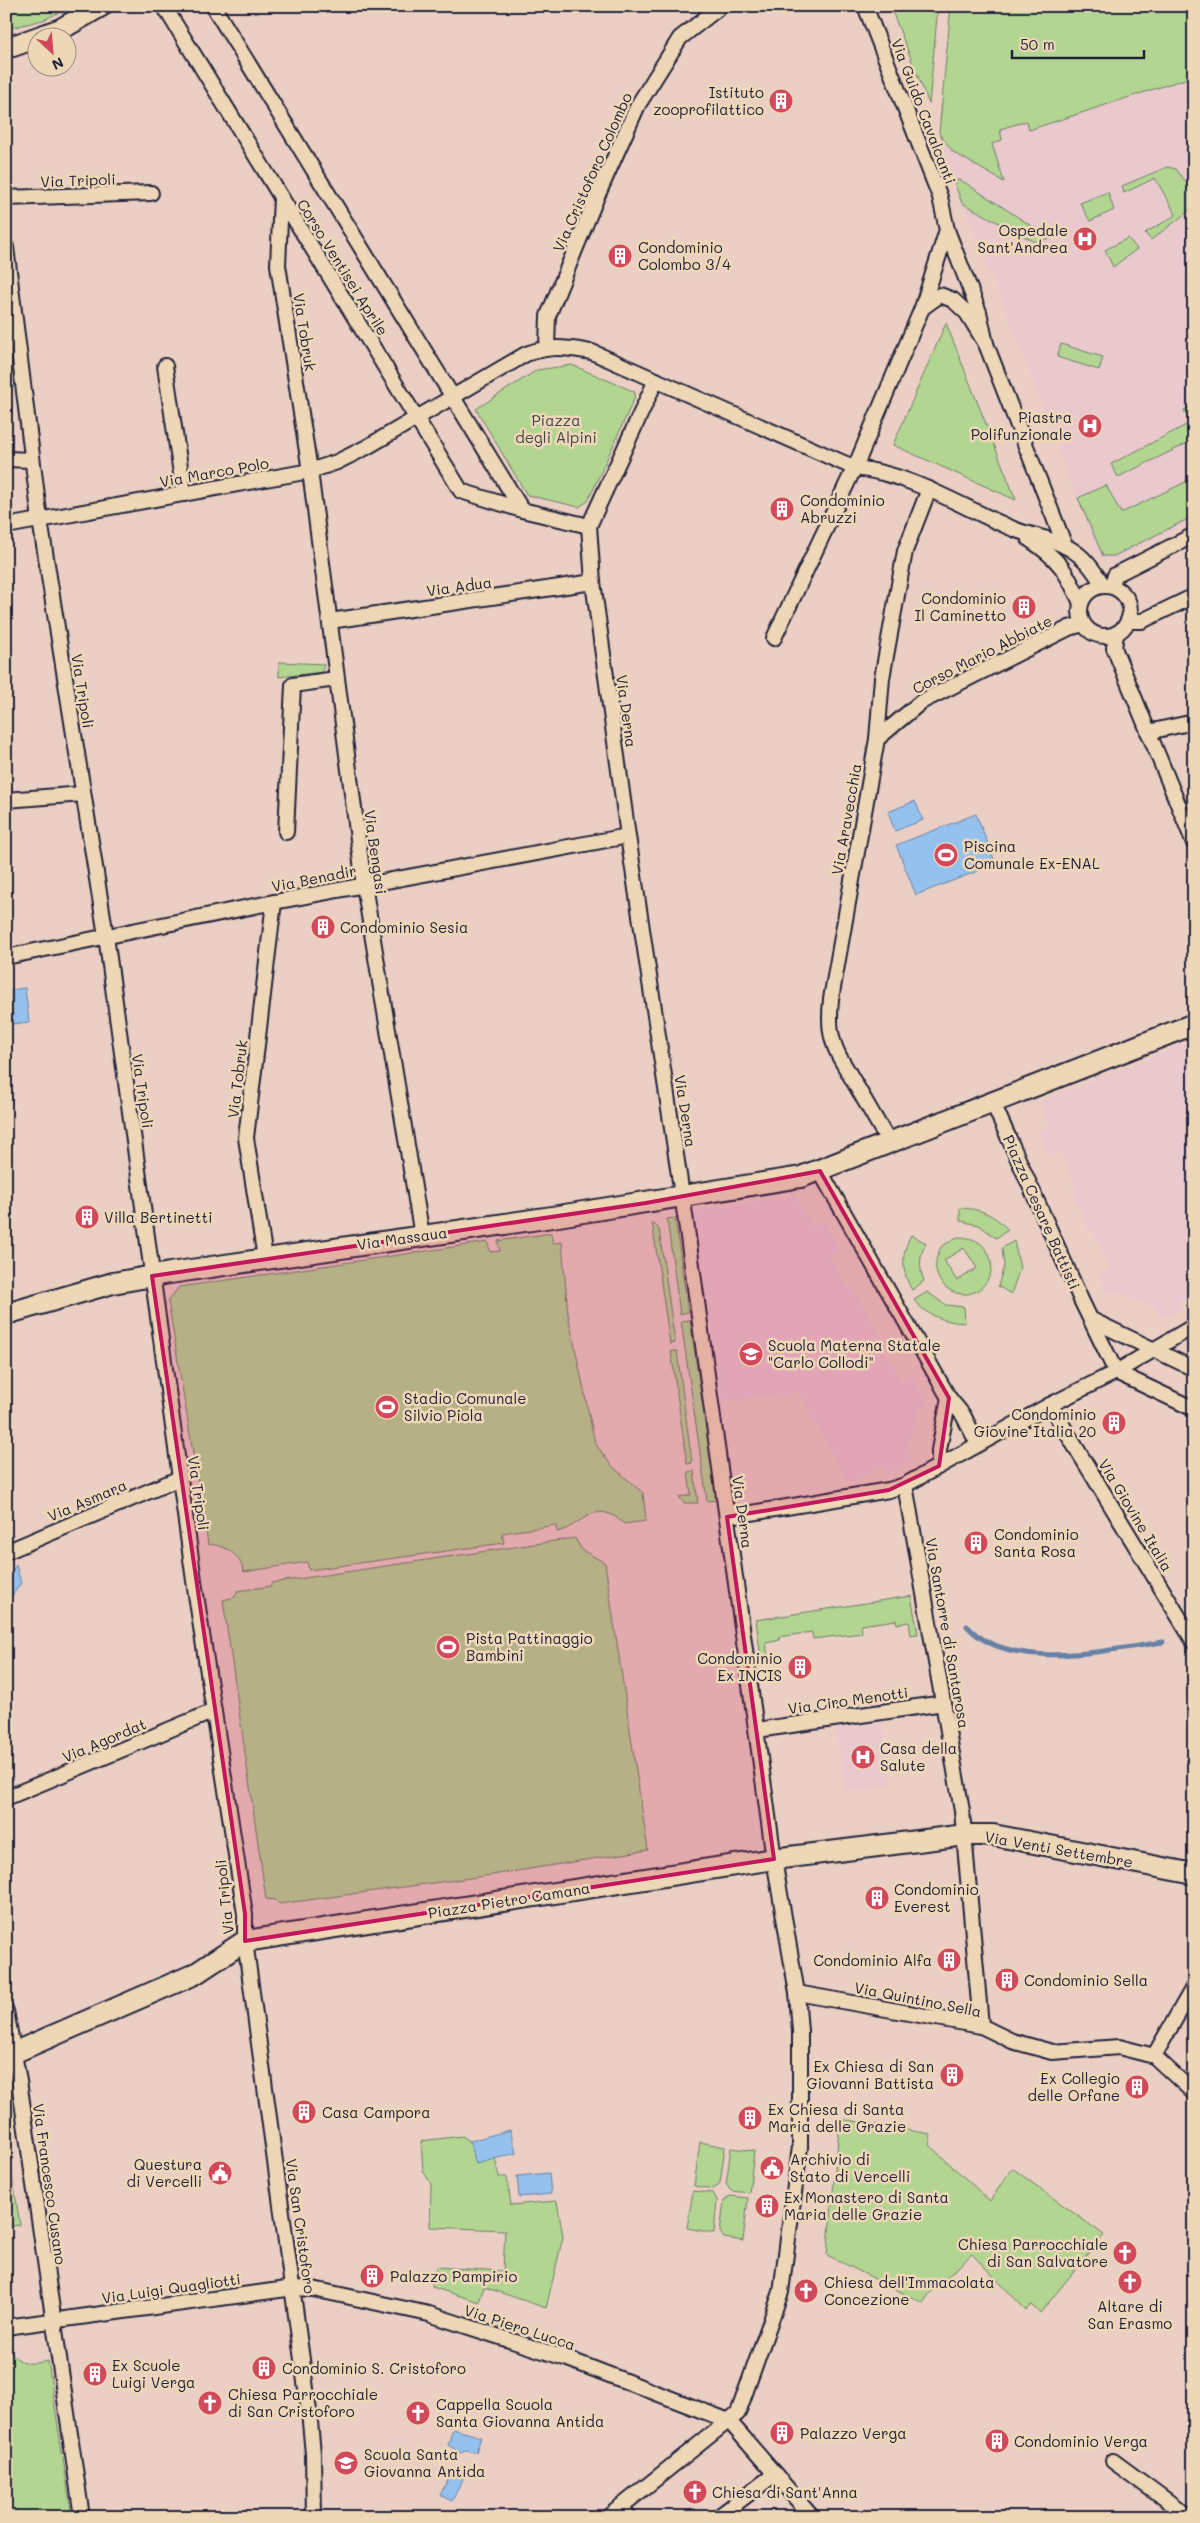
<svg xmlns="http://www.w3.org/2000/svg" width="1200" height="2523" viewBox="0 0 1200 2523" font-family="Mali,sans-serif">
	<rect width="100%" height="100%" fill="#ebcfc4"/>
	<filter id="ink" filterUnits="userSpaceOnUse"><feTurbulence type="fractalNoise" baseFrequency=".02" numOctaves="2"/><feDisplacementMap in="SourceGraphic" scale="10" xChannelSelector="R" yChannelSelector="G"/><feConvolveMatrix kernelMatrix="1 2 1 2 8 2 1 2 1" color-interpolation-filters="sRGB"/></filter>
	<g filter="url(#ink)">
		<g fill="#e9c9ce">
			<path d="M951,6H1194V519L1116,559L1108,561L1102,559L1098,554L1003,302L945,162L939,135Z"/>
			<path d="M1194,1040V1293L1179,1299L1182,1310L1161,1318L1155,1308L1114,1290L1107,1293L1099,1273L1109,1268L1093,1230L1089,1231L1073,1191L1076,1188L1060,1151L1049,1155L1038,1131L1050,1126L1040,1101Z"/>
			<path d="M794,1195L813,1227L824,1221L840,1251L830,1257L848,1288L852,1286L886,1346L883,1348L902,1382L912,1376L928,1403L918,1409L908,1448L914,1459L886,1475L881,1467L857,1481L847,1482L799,1392L723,1402L693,1211Z"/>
			<path d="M882,1723L891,1785L845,1791L836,1729Z"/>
		</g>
		<g fill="#b2d691" stroke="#6a7c66" fill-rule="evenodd">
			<path d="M6,6H73L43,20L6,29Z"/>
			<path d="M890,6H938L929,104Z"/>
			<path d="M951,6H1194V76L1029,130L1027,121L1000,129L1002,140L992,144L1004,182L953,152L939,133Z"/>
			<path d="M1167,167L1176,169L1194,193V207L1151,240L1145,233L1176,215L1155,178L1124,193L1122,186Z"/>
			<path d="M958,180L964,182L1050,238L1035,242L962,203L954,182Z"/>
			<path d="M1108,192L1114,210L1090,221L1080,203Z"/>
			<path d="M1128,238L1137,249L1113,267L1105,250Z"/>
			<path d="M946,323L1016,500L893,445Z"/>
			<path d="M1061,344L1103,357L1099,370L1057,357Z"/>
			<path d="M572,365L635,392L634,399L588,501L579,507L527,495L476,409L537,370Z"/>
			<path d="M1194,405V440L1118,477L1111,464L1190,423L1184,410Z"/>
			<path d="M1194,478V516L1114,556H1103L1078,498L1106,485L1121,513Z"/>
			<path d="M279,662L324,664L322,672L279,677Z"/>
			<path d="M960,1208C981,1209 994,1214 1008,1230L996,1238L979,1225L960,1221Z"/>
			<path d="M675,1218L688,1312L680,1314L667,1219Z"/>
			<path d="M652,1222L659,1229L675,1343L670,1344Z"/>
			<path d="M551,1233L553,1243L562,1242L568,1314L595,1443L611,1465L643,1493L646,1521L624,1524C594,1496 583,1526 557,1532L556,1525L502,1533L504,1543L309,1570L307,1562L244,1572C239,1553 226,1546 208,1544L168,1301L179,1287L488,1242L490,1252L500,1251L498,1241Z"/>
			<path d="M911,1235L926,1243C919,1256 919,1268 924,1281L912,1290C901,1271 901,1254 911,1235Z"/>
			<path d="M957,1237C970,1237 980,1240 987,1251C992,1259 993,1269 989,1277C972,1313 919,1287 941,1247ZM964,1248L977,1268L957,1281L944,1260Z"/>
			<path d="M1014,1241L1020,1268L1011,1294L998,1286L1004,1266L1002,1248Z"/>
			<path d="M927,1292L946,1305L964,1307L965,1323C946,1322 926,1316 914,1300Z"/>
			<path d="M690,1320L717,1500L707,1501L681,1321Z"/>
			<path d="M671,1351H677L692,1463L687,1464Z"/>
			<path d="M694,1471L698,1503H684L679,1497L691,1495L688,1472Z"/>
			<path d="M575,1538L582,1550L605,1563L648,1850L492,1875L279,1904L276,1900L266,1899L223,1600L235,1597L237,1591L271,1586V1583Z"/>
			<path d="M911,1596L918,1634L911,1635L909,1622L897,1624L896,1620L861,1625L862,1633L813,1639L812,1632L779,1637L780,1640L766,1643L768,1657L761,1658L756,1620Z"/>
			<path d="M840,2119L931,2134L929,2145L990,2201L1012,2168L1104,2235L1040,2313L1031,2305L1026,2310L972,2254L930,2293L923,2303L827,2255Z"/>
			<path d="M6,2136L20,2225L6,2227Z"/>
			<path d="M462,2136L470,2141L476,2164L495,2158L499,2177H507L511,2205L557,2201L563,2237L546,2308L484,2287L479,2302L432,2287L433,2274L437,2267L503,2271L505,2230L430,2227L431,2184L423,2171L421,2141Z"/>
			<path d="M700,2142L725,2147L720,2183L714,2189L694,2186Z"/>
			<path d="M731,2148L754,2151L749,2193L731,2191L726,2184Z"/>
			<path d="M693,2191L713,2193L717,2200L714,2233L687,2228Z"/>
			<path d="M730,2196L748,2198L743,2241L724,2238L720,2232L724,2201Z"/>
			<path d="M6,2341C13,2363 27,2366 48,2361L72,2517H6Z"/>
		</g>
		<g fill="#94c1ee" stroke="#6681a6">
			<path d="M915,801L923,820L895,831L888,812Z"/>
			<path d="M976,814L996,864L916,895L896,845Z"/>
			<path d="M25,988L29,1022L13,1024L10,990Z"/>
			<path d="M16,1565L21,1583L6,1604V1580Z"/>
			<path d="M510,2130L516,2153L476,2164L470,2141Z"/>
			<path d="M549,2173L551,2194L519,2197L517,2176Z"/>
			<path d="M453,2429L481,2437L476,2452L465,2450L461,2453L448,2445Z"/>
			<path d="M452,2471L464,2477L452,2501L440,2495Z"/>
		</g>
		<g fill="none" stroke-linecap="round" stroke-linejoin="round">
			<path stroke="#6681a6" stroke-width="5" d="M967,1626C1009,1673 1108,1650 1163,1642"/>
			<defs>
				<g id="street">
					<path d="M164,6L461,491L522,510L589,526"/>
					<path d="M213,6L522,510"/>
					<path d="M865,6L940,197L947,230L979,312L986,344"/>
					<path d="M6,198L151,193"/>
					<path d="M281,198L278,265L310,471L364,885L422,1236"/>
					<path d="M6,247L40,520L106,936L195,1588L245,1914V1941L309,2411L313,2454L314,2517"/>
					<path d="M922,308L940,295L953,300L967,313L986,344L1065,546"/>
					<path d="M547,347L548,316L595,201L638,105L680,38L721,6"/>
					<path d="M165,366L184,494"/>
					<path d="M6,459L32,460"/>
					<path d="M6,526L310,471L337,462L367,447L526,354C552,345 566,348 592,352L855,468C913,474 962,508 1016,530C1032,536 1052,538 1067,547C1084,556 1093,569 1103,585"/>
					<path d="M1029,539C1060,560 1065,569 1081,603"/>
					<circle cx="1105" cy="611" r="25"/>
					<path d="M1112,586L1115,575L1194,535"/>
					<path d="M330,621L593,582"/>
					<path d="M1128,621H1142L1194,596"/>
					<path d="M1116,634L1114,648L1194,843"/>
					<path d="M774,638L859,458L922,308L947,230"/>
					<path d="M1148,732L1194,722"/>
					<path d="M877,739L921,702L1069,628L1083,624"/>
					<path d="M6,800L83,794"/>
					<path d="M286,832L293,685L336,679"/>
					<path d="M6,957L274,902L628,836"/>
					<path d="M993,1103L1082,1302L1116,1372"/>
					<path d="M890,1144L839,1056C829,1036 829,1021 831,999L877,739L882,678L905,551L929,489"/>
					<path d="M820,1171L949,1398L963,1415L978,1444"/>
					<path d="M265,1258L246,1138L274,902"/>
					<path d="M1092,1320L1194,1369"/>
					<path d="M1116,1372L1194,1409"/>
					<path d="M1050,1405L1194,1642"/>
					<path d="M939,1466V1450L949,1398"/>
					<path d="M905,1485L962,1811L981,2026"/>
					<path d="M727,1510L739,1515L889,1490L905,1485L1050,1405L1116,1372L1194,1326"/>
					<path d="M6,1552L180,1478"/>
					<path d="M757,1730L944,1703"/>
					<path d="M6,1798L214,1711"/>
					<path d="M797,1993L981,2026L1012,2041L1052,2052L1119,2047L1154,2056L1194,2093"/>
					<path d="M6,2011L19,2081L82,2517"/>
					<path d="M1154,2056L1194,1986"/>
					<path d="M6,2327L294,2288L313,2289L429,2314L568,2359L729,2421L812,2517"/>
					<path d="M1113,2461L1189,2517"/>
					<path d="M621,2506L629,2517"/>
					<path d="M608,2517L738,2413L781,2292L800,2147V2031L797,1993L774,1859L685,1215L628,836L593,582L589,526L656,380"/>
					<path d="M718,2517L775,2474"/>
				</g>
				<g id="secondary">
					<path d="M6,46H13L61,29L101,6"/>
					<path d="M6,1314L113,1283L170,1273L552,1217L801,1177L1194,1024"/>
					<path d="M6,2056L195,1974L245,1941L774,1859L965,1835H993L1194,1874"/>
				</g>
			</defs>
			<use href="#street" stroke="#22223b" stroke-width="18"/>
			<use href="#secondary" stroke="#22223b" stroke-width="24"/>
			<use href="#street" stroke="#eed7b7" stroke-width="14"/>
			<use href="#secondary" stroke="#eed7b7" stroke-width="20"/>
		</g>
	</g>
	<path fill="#c2185b" fill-opacity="0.2" stroke="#c2185b" stroke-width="4" stroke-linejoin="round" d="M820,1171L949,1398L939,1466L889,1490L727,1517L774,1859L245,1941V1914L152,1276L646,1203Z"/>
	<defs>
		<symbol id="building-disc" viewBox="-11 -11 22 22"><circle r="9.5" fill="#d1495b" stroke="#eed7b7"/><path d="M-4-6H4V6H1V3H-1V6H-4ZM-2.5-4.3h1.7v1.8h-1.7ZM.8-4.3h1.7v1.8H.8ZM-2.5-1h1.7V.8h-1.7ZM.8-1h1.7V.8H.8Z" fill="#fff"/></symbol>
		<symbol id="hospital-disc" viewBox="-11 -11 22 22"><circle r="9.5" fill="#d1495b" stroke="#eed7b7"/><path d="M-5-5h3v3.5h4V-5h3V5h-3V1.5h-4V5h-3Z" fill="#fff"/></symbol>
		<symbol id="stadium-disc" viewBox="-11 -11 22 22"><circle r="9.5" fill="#d1495b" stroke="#eed7b7"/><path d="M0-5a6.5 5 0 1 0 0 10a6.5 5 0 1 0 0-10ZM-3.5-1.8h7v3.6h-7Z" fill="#fff"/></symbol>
		<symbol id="school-disc" viewBox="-11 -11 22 22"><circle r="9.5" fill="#d1495b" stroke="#eed7b7"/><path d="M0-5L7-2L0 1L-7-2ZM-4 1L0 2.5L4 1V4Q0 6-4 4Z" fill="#fff"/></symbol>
		<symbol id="civic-disc" viewBox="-11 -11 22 22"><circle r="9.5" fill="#d1495b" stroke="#eed7b7"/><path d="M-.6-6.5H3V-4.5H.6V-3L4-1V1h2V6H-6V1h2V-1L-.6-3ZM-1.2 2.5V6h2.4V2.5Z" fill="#fff"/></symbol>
		<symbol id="church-disc" viewBox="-11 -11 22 22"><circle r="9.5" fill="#d1495b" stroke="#eed7b7"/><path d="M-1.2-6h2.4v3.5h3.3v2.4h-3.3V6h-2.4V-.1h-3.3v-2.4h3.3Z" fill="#fff"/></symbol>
	</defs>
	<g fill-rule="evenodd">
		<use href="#building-disc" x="767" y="87" width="28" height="28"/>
		<use href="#hospital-disc" x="1071" y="225" width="28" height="28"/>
		<use href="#building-disc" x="606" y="242" width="28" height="28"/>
		<use href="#hospital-disc" x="1076" y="412" width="28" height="28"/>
		<use href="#building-disc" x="768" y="495" width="28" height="28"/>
		<use href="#building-disc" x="1010" y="593" width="28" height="28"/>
		<use href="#stadium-disc" x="932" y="841" width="28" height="28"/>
		<use href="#building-disc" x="309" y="913" width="28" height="28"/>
		<use href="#building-disc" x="73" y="1203" width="28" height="28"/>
		<use href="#school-disc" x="737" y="1340" width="28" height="28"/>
		<use href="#stadium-disc" x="373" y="1393" width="28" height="28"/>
		<use href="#building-disc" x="1100" y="1409" width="28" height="28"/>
		<use href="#building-disc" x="962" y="1529" width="28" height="28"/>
		<use href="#stadium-disc" x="434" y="1633" width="28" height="28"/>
		<use href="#building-disc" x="786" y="1653" width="28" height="28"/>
		<use href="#hospital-disc" x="849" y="1743" width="28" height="28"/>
		<use href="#building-disc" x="863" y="1884" width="28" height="28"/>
		<use href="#building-disc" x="935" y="1946" width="28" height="28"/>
		<use href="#building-disc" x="993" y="1966" width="28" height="28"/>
		<use href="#building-disc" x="938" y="2061" width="28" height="28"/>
		<use href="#building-disc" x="1123" y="2073" width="28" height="28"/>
		<use href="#building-disc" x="290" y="2098" width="28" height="28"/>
		<use href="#building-disc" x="736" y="2104" width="28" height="28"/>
		<use href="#civic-disc" x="758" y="2154" width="28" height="28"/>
		<use href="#civic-disc" x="206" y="2159" width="28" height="28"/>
		<use href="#building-disc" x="753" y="2192" width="28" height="28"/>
		<use href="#church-disc" x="1111" y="2239" width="28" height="28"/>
		<use href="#building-disc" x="358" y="2262" width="28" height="28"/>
		<use href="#church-disc" x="1116" y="2268" width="28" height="28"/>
		<use href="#church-disc" x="792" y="2277" width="28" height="28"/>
		<use href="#building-disc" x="250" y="2354" width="28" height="28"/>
		<use href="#building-disc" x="81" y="2360" width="28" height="28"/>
		<use href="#church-disc" x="196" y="2389" width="28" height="28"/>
		<use href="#church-disc" x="404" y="2399" width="28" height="28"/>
		<use href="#building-disc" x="768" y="2419" width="28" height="28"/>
		<use href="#building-disc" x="983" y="2427" width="28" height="28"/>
		<use href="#school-disc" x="332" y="2449" width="28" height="28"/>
		<use href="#church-disc" x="681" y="2478" width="28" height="28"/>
	</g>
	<g text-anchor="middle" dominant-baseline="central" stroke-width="5" stroke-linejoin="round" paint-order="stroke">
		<g font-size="15" fill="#22223b" stroke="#eed7b7" text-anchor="start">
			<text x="764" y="92" text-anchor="end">Istituto<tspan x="764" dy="17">zooprofilattico</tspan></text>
			<text x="1068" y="230" text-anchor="end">Ospedale<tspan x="1068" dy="17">Sant'Andrea</tspan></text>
			<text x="638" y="247">Condominio<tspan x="638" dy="17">Colombo 3/4</tspan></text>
			<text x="1072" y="417" text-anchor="end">Piastra<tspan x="1072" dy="17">Polifunzionale</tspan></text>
			<text x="800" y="500">Condominio<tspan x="800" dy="17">Abruzzi</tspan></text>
			<text x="1006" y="598" text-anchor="end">Condominio<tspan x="1006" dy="17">Il Caminetto</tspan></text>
			<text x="964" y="846">Piscina<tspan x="964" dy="17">Comunale Ex-ENAL</tspan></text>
			<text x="340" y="927">Condominio Sesia</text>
			<text x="104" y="1217">Villa Bertinetti</text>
			<text x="768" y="1345">Scuola Materna Statale<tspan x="768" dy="17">"Carlo Collodi"</tspan></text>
			<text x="404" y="1398">Stadio Comunale<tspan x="404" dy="17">Silvio Piola</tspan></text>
			<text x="1096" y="1414" text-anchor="end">Condominio<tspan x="1096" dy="17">Giovine Italia 20</tspan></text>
			<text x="994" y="1534">Condominio<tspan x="994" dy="17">Santa Rosa</tspan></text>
			<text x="466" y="1638">Pista Pattinaggio<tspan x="466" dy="17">Bambini</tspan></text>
			<text x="782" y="1658" text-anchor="end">Condominio<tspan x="782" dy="17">Ex INCIS</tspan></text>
			<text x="880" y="1748">Casa della<tspan x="880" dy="17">Salute</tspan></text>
			<text x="894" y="1889">Condominio<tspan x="894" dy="17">Everest</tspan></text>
			<text x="932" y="1960" text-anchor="end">Condominio Alfa</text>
			<text x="1024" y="1980">Condominio Sella</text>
			<text x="934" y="2066" text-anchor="end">Ex Chiesa di San<tspan x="934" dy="17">Giovanni Battista</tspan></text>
			<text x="1120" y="2078" text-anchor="end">Ex Collegio<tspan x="1120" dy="17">delle Orfane</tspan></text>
			<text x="768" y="2109">Ex Chiesa di Santa<tspan x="768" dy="17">Maria delle Grazie</tspan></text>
			<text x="322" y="2112">Casa Campora</text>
			<text x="790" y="2159">Archivio di<tspan x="790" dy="17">Stato di Vercelli</tspan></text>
			<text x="202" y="2164" text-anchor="end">Questura<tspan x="202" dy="17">di Vercelli</tspan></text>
			<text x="784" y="2197">Ex Monastero di Santa<tspan x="784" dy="17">Maria delle Grazie</tspan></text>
			<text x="1108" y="2244" text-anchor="end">Chiesa Parrocchiale<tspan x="1108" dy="17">di San Salvatore</tspan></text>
			<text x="390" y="2276">Palazzo Pampirio</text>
			<text x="824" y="2282">Chiesa dell'Immacolata<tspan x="824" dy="17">Concezione</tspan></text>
			<text x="1130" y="2306" text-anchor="middle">Altare di<tspan x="1130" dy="17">San Erasmo</tspan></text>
			<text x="112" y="2365">Ex Scuole<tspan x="112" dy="17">Luigi Verga</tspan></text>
			<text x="282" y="2368">Condominio S. Cristoforo</text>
			<text x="228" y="2394">Chiesa Parrocchiale<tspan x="228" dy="17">di San Cristoforo</tspan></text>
			<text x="436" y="2404">Cappella Scuola<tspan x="436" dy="17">Santa Giovanna Antida</tspan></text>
			<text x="800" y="2433">Palazzo Verga</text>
			<text x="1014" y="2441">Condominio Verga</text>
			<text x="364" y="2454">Scuola Santa<tspan x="364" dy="17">Giovanna Antida</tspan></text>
			<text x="712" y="2492">Chiesa di Sant'Anna</text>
		</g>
		<g font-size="15" fill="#22223b" stroke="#eed7b7">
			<text transform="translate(924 111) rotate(69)">Via Guido Cavalcanti</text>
			<text transform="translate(592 172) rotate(-66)">Via Cristoforo Colombo</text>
			<text transform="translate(78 180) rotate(-2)">Via Tripoli</text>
			<text transform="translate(343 267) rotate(58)">Corso Ventisei Aprile</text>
			<text transform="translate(305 332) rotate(81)">Via Tobruk</text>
			<text transform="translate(214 472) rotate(-10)">Via Marco Polo</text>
			<text transform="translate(459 586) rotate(-8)">Via Adua</text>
			<text transform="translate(982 654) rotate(-27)">Corso Mario Abbiate</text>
			<text transform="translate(83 691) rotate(81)">Via Tripoli</text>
			<text transform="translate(627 711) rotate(82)">Via Derna</text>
			<text transform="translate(846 819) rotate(-80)">Via Aravecchia</text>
			<text transform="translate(376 852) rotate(82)">Via Bengasi</text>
			<text transform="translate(314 878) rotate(-11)">Via Benadir</text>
			<text transform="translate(237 1079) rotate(-83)">Via Tobruk</text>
			<text transform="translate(143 1091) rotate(82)">Via Tripoli</text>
			<text transform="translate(686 1111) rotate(81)">Via Derna</text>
			<text transform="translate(1042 1212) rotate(66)">Piazza Cesare Battisti</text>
			<text transform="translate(402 1238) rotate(-8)">Via Massaua</text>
			<text transform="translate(199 1493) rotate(82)">Via Tripoli</text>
			<text transform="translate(87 1500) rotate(-23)">Via Asmara</text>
			<text transform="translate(743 1512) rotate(82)">Via Derna</text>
			<text transform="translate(1136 1515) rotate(59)">Via Giovine Italia</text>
			<text transform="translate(948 1633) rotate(80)">Via Santorre di Santarosa</text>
			<text transform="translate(848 1700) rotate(-8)">Via Ciro Menotti</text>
			<text transform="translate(104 1740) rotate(-23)">Via Agordat</text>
			<text transform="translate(1059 1849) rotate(10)">Via Venti Settembre</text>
			<text transform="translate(224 1897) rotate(-96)">Via Tripoli</text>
			<text transform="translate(509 1900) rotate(-9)">Piazza Pietro Camana</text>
			<text transform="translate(918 1999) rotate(11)">Via Quintino Sella</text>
			<text transform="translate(50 2184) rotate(82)">Via Francesco Cusano</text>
			<text transform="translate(301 2226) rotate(82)">Via San Cristoforo</text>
			<text transform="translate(171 2288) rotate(-8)">Via Luigi Quagliotti</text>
			<text transform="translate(520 2327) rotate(18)">Via Piero Lucca</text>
		</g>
		<g font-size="15" fill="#3f464c" stroke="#eed7b7">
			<text x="556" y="420">Piazza<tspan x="556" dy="17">degli Alpini</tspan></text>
		</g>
	</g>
	<rect width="1200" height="2523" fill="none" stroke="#eed7b7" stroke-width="25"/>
	<rect x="12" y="12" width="1175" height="2498" fill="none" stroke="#22223b" stroke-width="2" filter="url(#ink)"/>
	<g transform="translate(52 52) rotate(154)"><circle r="24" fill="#eed7b7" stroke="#9c8f85"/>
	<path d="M0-4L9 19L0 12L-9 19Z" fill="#d1495b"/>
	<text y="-8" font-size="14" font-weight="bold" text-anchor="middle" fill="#22223b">N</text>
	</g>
	<path d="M1012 50v8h132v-8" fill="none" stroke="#22223b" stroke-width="2.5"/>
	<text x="1020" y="50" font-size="15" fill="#22223b" stroke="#eed7b7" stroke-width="4" paint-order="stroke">50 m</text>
</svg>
